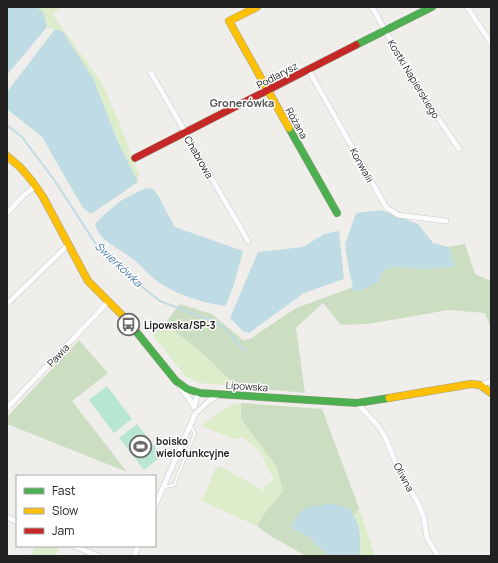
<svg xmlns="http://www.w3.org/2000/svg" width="498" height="563" viewBox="0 0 498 563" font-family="Manrope,sans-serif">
	<rect width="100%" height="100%" fill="#f0eeeb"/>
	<g fill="#ddeccb">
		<path d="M36,7H63L52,14L103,84L126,139L132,160L139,174L138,182L118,142L93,78L63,32L47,27L43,12Z"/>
		<path d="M165,323L209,359L235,386L199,383L185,376L153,335Z"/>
		<path d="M235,403H241V419L276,466L283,491L267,510L257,526L202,501L215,469L220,466L266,492L264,487L274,480L260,452L243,437L234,439L201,426L215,415Z"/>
		<path d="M359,508L375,556H360V531L354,515Z"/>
		<path d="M35,546H60L55,556H31Z"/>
	</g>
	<g fill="#cbdec1">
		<path d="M465,244L475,274L491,281V329L485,313L448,310L368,324L341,325L323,303L296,328L305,393L235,386L209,359L165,323L180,304L212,314L243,340L250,339L296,308L353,287L354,292L379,281L383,271L393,267L423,269L455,267L449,247Z"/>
		<path d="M79,340L108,373L72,401L127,472L7,424V417Z"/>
		<path d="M241,403L322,409L359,508L354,515L349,508L291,527L309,537L328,556H306L272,537L257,526L267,510L283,491L276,466L241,419Z"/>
	</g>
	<g fill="#b7e6d2">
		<path d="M107,386L132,419L114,433L89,400Z"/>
		<path d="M137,424L162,456L144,470L119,438Z"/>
	</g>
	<g fill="#bfdbe3">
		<path d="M7,7H36L43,12L47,27L7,75Z"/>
		<path d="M55,29L63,32L93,78L118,142L138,182L91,214L83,208L42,137L7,109V92Z"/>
		<path d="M146,188L153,189L158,195L167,213L175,227L243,251C238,269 234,289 225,306C199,302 173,294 153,278C146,272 140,264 133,259C120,249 99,241 95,224L107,212L122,200Z"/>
		<path d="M381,210L418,224L433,243L449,247L455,267L423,269L393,267L383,271L379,281L367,288L354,292L349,270L345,244L356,213Z"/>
		<path d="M339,231L344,279L304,293L249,333L243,331L230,318L258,252L303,247L324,234Z"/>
		<path d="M331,504L349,508C362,526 360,535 360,556H328L309,537L291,528C300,505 310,507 331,504Z"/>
	</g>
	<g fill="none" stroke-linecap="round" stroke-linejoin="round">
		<path stroke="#bfdbe3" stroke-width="2" d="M7,125L22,137L55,181L97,246L125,269L140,285L160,301L220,324L245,351"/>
		<defs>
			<path id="lane" d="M164,487L174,485L195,433L190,425"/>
			<g id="street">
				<path d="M372,7L414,82L459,149"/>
				<path d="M467,7L491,43"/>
				<path d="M308,69L386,207L398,215L446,221"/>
				<path d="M151,73L248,241"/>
				<path d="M7,213L24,195L36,186"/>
				<path d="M7,304L68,245"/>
				<path d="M179,385L194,406"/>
				<path d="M480,385L491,381"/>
				<path d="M357,403L379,427L386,439L398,469L418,503L424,518L427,538L438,556"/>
				<path d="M194,407L198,393"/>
				<path d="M7,408L108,302"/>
				<path d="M155,506L195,414L209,401L220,394"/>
				<path d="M7,517L17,522"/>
				<path d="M74,546L98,556"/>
				<path d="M134,556L138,546"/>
			</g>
			<g id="fast">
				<path d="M356,45L432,7"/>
				<path d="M289,128L337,213"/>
				<path d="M126,319L176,381L187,389L200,393L357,403L389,398"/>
			</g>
			<g id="slow">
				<path d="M257,7L229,21L289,128"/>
				<path d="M7,156L20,167L32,181L43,197L88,281L126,319"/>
				<path d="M389,398L471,384L480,385L491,393"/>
			</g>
			<path id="jam" d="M135,158L356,45"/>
		</defs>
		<use href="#lane" stroke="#c9c8c7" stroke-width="3.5"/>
		<use href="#street" stroke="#c9c8c7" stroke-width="6"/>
		<use href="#fast" stroke="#999a82" stroke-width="8"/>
		<use href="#slow" stroke="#999a82" stroke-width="8"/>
		<use href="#jam" stroke="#999a82" stroke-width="8"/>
		<use href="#lane" stroke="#fdfcfc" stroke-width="2.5"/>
		<use href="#street" stroke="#fdfcfc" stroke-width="5"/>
		<use href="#fast" stroke="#4caf50" stroke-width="7"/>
		<use href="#slow" stroke="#ffc107" stroke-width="7"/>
		<use href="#jam" stroke="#c62828" stroke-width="7"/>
	</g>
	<defs>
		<symbol id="bus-ring" viewBox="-11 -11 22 22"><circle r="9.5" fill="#fff" stroke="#6a6968" stroke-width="1.5"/><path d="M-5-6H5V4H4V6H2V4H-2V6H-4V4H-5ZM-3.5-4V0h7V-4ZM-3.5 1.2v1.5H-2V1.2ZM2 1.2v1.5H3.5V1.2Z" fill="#6a6968"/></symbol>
		<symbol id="stadium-ring" viewBox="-11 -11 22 22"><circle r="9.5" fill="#fff" stroke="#6a6968" stroke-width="1.5"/><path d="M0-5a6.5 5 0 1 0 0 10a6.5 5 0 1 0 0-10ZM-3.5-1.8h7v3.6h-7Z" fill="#6a6968"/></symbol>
	</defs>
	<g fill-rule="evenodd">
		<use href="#bus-ring" x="116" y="312" width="25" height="25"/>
		<use href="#stadium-ring" x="128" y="434" width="25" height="25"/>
	</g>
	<g text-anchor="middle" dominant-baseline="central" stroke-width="3" stroke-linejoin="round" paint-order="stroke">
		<g font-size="10" fill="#222" stroke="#fff">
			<text transform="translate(277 75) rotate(-28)">Podlarysz</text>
			<text transform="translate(414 79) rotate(59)">Kostki Napierskiego</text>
			<text transform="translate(297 123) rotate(61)">Różana</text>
			<text transform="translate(199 157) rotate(60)">Chabrowa</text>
			<text transform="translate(362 165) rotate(61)">Konwalii</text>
			<text transform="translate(58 355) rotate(-47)">Pawia</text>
			<text transform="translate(247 386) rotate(4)">Lipowska</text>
			<text transform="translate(404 477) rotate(62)">Oliwna</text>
		</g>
		<g font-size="10" font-weight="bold" fill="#222" stroke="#fff" text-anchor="start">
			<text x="144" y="325">Lipowska/SP-3</text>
			<text x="156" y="441">boisko<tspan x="156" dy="12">wielofunkcyjne</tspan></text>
		</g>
		<g font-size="11" font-weight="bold" fill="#555" stroke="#fff">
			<text x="242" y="102">Gronerówka</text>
		</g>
		<g font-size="11" font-style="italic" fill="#4a7aab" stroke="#fff">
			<text transform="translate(119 264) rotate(43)">Świerkówka</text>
		</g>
	</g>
	<rect width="498" height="563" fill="none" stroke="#222222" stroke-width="16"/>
	<rect x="16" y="475" width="140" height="72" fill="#ffffff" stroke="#a7a7a7"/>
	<rect x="24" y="488" width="20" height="6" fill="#4caf50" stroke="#a7a7a7"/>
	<text x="52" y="495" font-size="12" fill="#222222">Fast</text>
	<rect x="24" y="508" width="20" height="6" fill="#ffc107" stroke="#a7a7a7"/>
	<text x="52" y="515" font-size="12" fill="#222222">Slow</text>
	<rect x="24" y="528" width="20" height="6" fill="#c62828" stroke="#a7a7a7"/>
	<text x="52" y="535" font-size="12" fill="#222222">Jam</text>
</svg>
